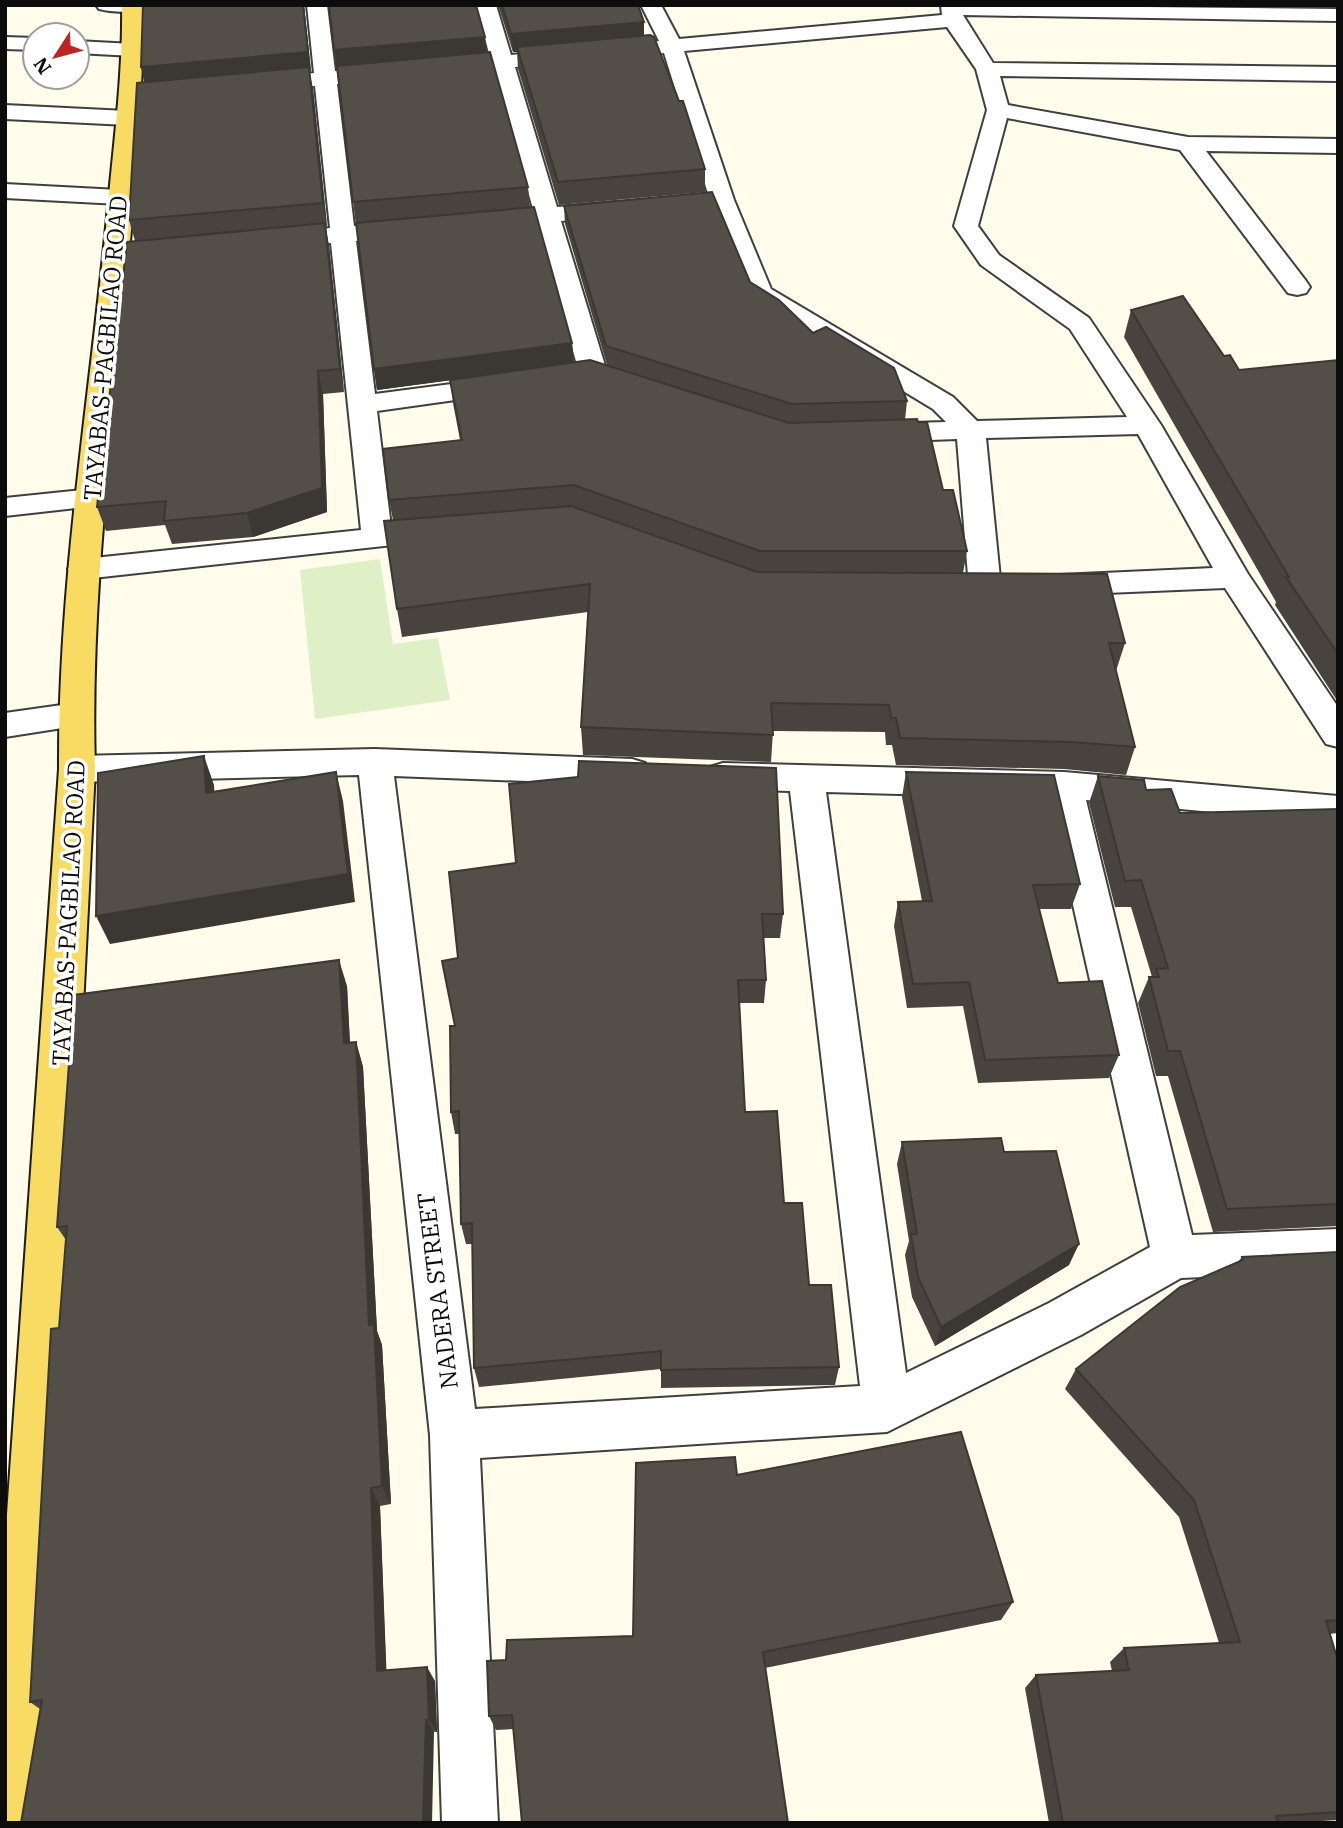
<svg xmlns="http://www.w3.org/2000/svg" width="1343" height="1828" viewBox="0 0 1343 1828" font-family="'IBM Plex Serif',serif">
	<rect width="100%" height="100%" fill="#fffceb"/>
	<path fill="#dff0c7" d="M380,559L393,644L438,638L450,700L315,719L300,570Z"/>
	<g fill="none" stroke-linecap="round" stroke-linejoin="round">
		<defs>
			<g id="minor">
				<path d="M96,5H142V6L139,10C127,13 111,12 99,9Z"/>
				<path d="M307,5H327L335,71L490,57L476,5H496L511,55L659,41L641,5H661L679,39L942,15L941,5L1338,9V21L963,15L993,63L1338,67V81L1000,76L1008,105L1188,137L1338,139V153L1206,151L1306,281L1310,287L1306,293L1297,295L1288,293L1180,150L1007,118L978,226L999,255L1089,318L1093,324L1161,425L1248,574L1338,707V747L1326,744L1225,588L1059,595L1048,592L1043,585L1048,578L1059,575L1213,568L1138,434L986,438L1001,588L996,595L985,598L974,595L969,588L957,439L876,442L866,439L862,433L866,427L876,424L946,422L933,409L751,299L710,200L664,53L515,67L557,207L617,202L626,204L629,209L626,214L617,216L561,221L607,372L603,378L593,380L583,378L579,372L537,224L485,228L476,226L473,221L476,216L533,209L494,69L337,84L354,226L408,221L417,223L420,228L417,233L356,241L375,394L505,377L515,379L519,385L515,391L505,393L377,411L391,527L437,522L448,525L452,532L448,539L84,579L73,576L68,569L73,562L84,559L361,530L331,243L276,249L267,246L263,241L267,236L330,228L315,86L258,92L250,90L247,85L250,80L258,78L314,73ZM947,27L976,69L987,110L954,226L981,265L1070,329L1127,417L977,421L953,397L771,289L734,200L684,51Z"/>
				<path d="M5,37L35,38V50L5,49Z"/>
				<path d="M77,41L133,44L141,45L144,50L141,55L133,56L77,53Z"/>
				<path d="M5,105L127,111L135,113L138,118L135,123L127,125L5,119Z"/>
				<path d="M5,184L119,190L128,192L131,197L128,202L119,204L5,198Z"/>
				<path d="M92,489L103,491L107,498L103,505L5,516V498Z"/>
				<path d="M76,703L88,706L93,715L88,724L5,737V713Z"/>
				<path d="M375,749L632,759L645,763L650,772L645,781L632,785L394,776L475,1409L860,1386L790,791L723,789L710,785L705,776L710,767L723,763L1064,772L1338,796V824L1086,800L1192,1235L1338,1229V1271L1181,1278L1081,1335L887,1432L480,1458L498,1823H442L430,1435L359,775L77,782L64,778L59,769L64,760L77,756ZM826,792L1049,798L1150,1247L1049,1303L906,1373Z"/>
			</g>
			<path id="major" d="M122,5H142C144,64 139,122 135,180C121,376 89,572 95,769L42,1823H5V1543L59,769C58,573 93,379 110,185C116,125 123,65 122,5Z"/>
		</defs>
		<use href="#minor" stroke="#3f3f3f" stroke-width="4"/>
		<use href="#major" stroke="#1d1d1d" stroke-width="4"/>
		<use href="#minor" fill="#fff" fill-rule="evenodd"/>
		<use href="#major" fill="#f8db62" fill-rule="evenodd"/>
	</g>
	<g fill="#48433e">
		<path d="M143,5H304L311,71H309L313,89L327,226H325L329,246L344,392L323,394L327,512L253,537L172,544L165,525L106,531L97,507L135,241L129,220L145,83L141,67Z"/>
		<path d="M498,5H638L644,22V36L705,169V192L559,205L518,69L517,52H513Z"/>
		<path d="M485,37L486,52L528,187L530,207L572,343L574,363L789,423L607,365L565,224L564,206L750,282L813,333L907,401L905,420L943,490L967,551L963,573L1125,643L1116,671L1135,747L1126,775L1064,769L896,765L892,745H886L885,732L773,731L771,762L583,755L581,727L588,612L402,637L397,609L393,520L389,500L460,440L453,403L450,380L377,390L374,369L334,50Z"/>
		<path d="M1131,310L1224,356L1239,370L1338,360V702L1275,605L1276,602L1124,337Z"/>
		<path d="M906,772L1080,884L1071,909H1039L1058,983L1119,1055L1109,1078L978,1083L963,1006L907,1008L894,926L898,902L922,901L902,797Z"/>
		<path d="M1098,776L1146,790L1180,813L1338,809V1226L1213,1232L1168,1076H1156L1138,1003L1149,977H1152L1131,907H1115L1089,803Z"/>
		<path d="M449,872L783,914L780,938H763L766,980L764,1003H739L745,1112L784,1203L809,1285L839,1367L835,1385L661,1388V1369L479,1387L474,1368L472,1244H466L461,1224L459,1134H455L451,1112L458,958Z"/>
		<path d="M347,986L350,1042H356L363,1067L377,1331L382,1345L391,1504L380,1506L386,1670L435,1681L437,1732L40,1709L30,1702L66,1240L57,1227Z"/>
		<path d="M902,1142L1004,1152L1069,1265L935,1346L912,1297L905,1255L909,1241L897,1164Z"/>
		<path d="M1338,1252V1633L1329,1634L1338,1661V1820L1291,1823H1049L1025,1688L1036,1675L1112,1671L1110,1662L1124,1648L1219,1643L1179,1517L1065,1389L1076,1369L1238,1262L1242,1257Z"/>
		<path d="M737,1475L1013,1602L1001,1620L765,1668L514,1729L496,1730L489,1716L506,1660L633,1636Z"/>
	</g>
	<g fill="#3b3732">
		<path d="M303,5H304L311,71H309L313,89L327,226L323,203L145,86L141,67Z"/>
		<path d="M644,22V40L517,47V52H513L511,34Z"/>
		<path d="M485,37L487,55L337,68L334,50Z"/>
		<path d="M325,223L329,246L344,392L340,369Z"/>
		<path d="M572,343L574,364L377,390L374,369Z"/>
		<path d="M318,371L323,394L327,512L253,537L247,513Z"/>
		<path d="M204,756L214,785L216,821L206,793Z"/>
		<path d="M336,772L343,801L355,902L110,944L96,916Z"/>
		<path d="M339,960L347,986L351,1069L344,1043Z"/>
		<path d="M356,1042L363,1067L377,1331L382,1345L391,1504L382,1486L369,1325Z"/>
		<path d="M1079,1244L1069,1265L935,1346L941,1327Z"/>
		<path d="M371,1488L380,1506L387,1684L377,1671Z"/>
		<path d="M427,1667L435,1681L437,1732L429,1720Z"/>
		<path d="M426,1720L434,1732L432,1823H423Z"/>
	</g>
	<g fill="#544e48" stroke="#3b3732" stroke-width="2">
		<path d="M143,5H303L308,52L141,67Z"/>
		<path d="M329,5H476L485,37L334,50Z"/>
		<path d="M502,5H638L644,22L511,34Z"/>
		<path d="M650,35L654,37L679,101H683L705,169L558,182L517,47Z"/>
		<path d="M490,52L528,187L353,202L337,66Z"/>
		<path d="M309,67L323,203L129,220L137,83Z"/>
		<path d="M712,192L750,282L779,300L813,333L826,327L894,368L907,401L792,404L606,346L564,206Z"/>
		<path d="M534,207L572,343L374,369L356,223Z"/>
		<path d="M325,223L340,369L318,371L322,488L247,513L164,521L166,501L97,507L127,242Z"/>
		<path d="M1183,296L1224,356L1230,355L1239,370L1338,360V654L1286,577H1289L1131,310Z"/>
		<path d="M590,360L789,423L917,419L918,422H927L943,490H953L967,551H760L574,485L389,500L383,449L462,440L450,380Z"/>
		<path d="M571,506L757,572L1107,574L1125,643H1109L1135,747L1072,742L900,738L896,718H891L889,705L771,703L773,735L581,727L590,584L397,609L384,521Z"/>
		<path d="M204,756L206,793L336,772L348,874L96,916L98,773Z"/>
		<path d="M579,761L776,768L783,914H762L766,980H738L745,1112L777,1111L784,1203H802L809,1285H831L839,1367L661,1370V1351L474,1368L472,1223L461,1224L459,1111L451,1112L450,1026H455L442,961L458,958L449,872L516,863L509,784L578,777Z"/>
		<path d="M906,772L1054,775L1080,884L1033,885L1058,983L1102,981L1119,1055L985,1060L969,982L913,984L898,902L932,901Z"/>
		<path d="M1098,776L1144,780L1146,790L1171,789L1180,813L1338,809V1204L1227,1209L1180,1051H1168L1149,977H1159L1156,969L1168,968L1141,880L1125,881Z"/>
		<path d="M339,960L344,1043L356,1042L369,1325L374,1324L382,1486L371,1488L377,1671L427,1667L429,1720H426L423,1823H21L42,1700L30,1702L51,1329L59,1328L67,1226L57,1227L74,995Z"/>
		<path d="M1001,1138L1004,1152L1056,1151L1079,1244L941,1327L918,1277L911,1234H917L902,1142Z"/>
		<path d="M1338,1252V1620L1326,1621L1338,1661V1812L1276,1816L1278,1823H1063L1036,1675L1129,1670L1124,1648L1240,1642L1194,1500L1076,1369L1180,1287L1243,1260L1242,1257Z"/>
		<path d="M961,1432L1013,1602L763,1652L788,1823H522L512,1715L489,1716L487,1661L506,1660L507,1640L633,1636L636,1463L735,1457L737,1475Z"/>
	</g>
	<g text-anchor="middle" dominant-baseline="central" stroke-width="7" stroke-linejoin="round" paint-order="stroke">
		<g font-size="24" fill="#0c0c0c" stroke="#fff">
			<text transform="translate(105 348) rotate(-85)">TAYABAS-PAGBILAO ROAD</text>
			<text transform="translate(68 913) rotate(-87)">TAYABAS-PAGBILAO ROAD</text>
			<text transform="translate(437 1291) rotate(-97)">NADERA STREET</text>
		</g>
	</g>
	<rect width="1343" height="1828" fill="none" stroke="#0c0c0c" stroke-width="14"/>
	<g transform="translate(56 56) rotate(234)"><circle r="33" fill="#ffffff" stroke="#9e9e9e" stroke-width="2"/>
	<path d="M0-5L12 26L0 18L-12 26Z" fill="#bb2625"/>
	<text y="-10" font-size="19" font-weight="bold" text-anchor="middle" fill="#0c0c0c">N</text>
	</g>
</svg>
